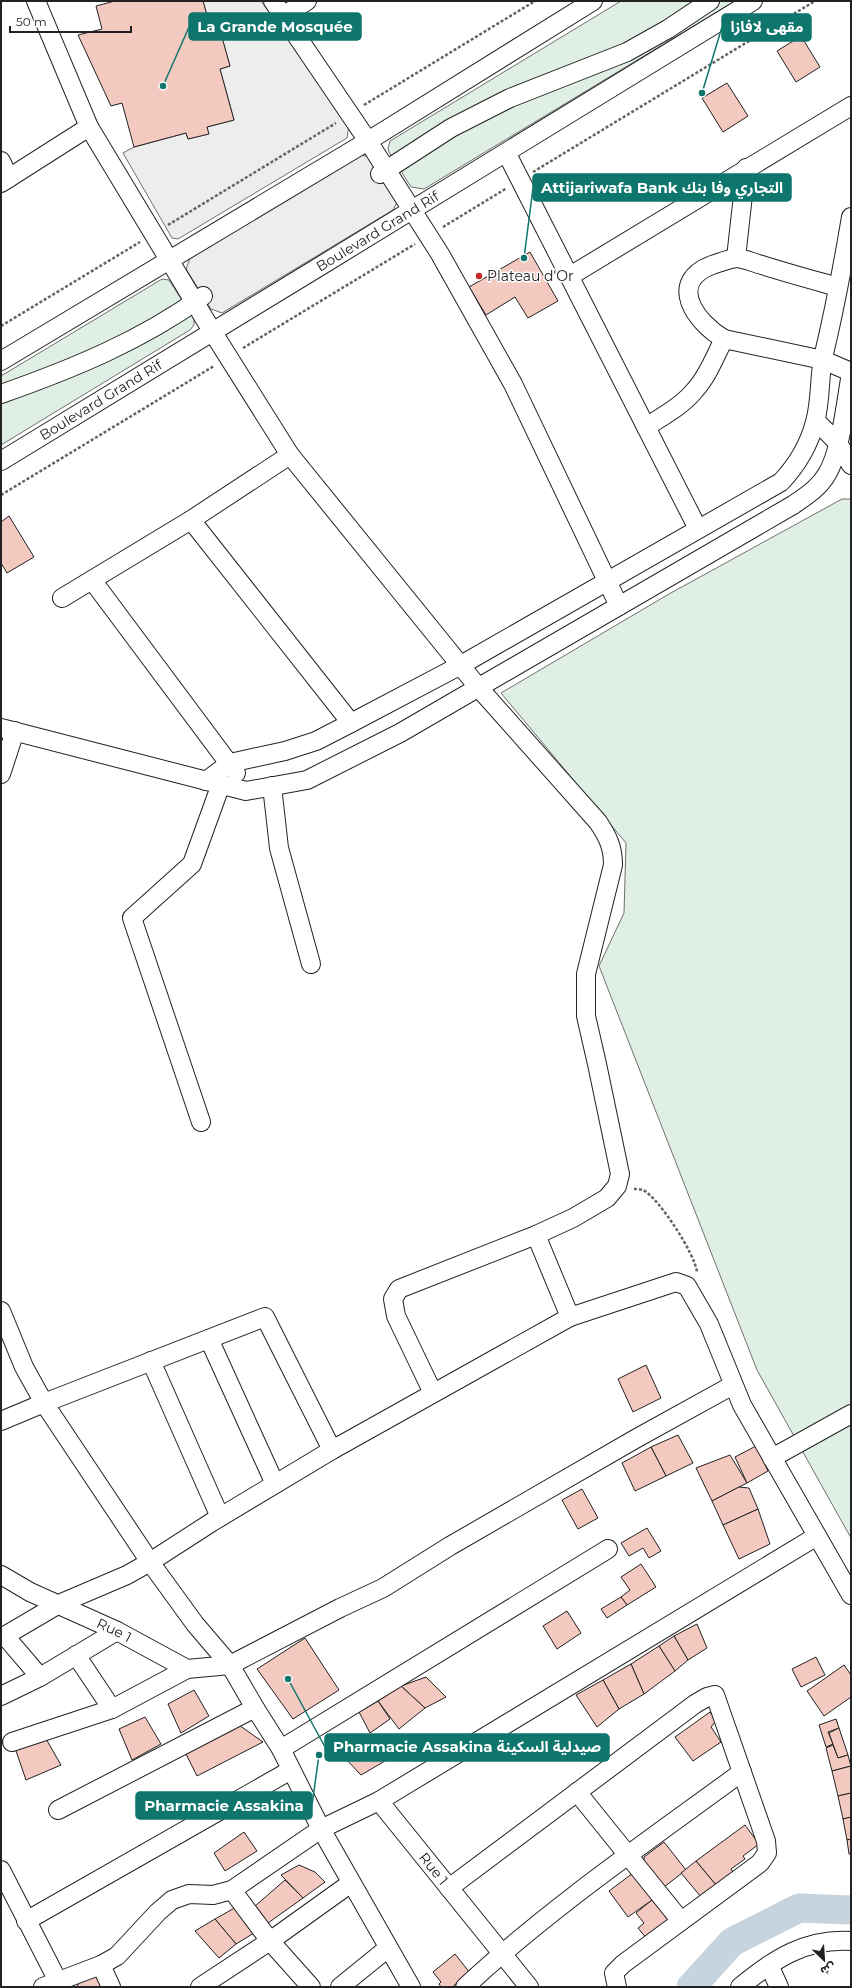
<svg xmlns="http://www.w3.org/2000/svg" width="852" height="1988" viewBox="0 0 852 1988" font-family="Montserrat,'Noto Sans Arabic',sans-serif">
	<rect width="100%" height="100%" fill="#fff"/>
	<g fill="#e0efe3" stroke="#6f6f6f">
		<path d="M621,1H735L424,189L411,187L389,152L388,148L390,141Z"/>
		<path d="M162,279L169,280L194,319V325L190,330L1,445V376Z"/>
		<path d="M842,499H851V1538L757,1370L599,966L624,913L626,843L501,693L669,594Z"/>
	</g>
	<g fill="#ededed" stroke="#6f6f6f">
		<path d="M203,1H261L349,125L347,138L178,239L172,238L123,153L134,147L186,133L188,139L208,134L207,127L234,120L220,69L230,66L218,24L210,26Z"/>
		<path d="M362,155L371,158L397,202L393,210L222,313L211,309L186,269L190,258Z"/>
	</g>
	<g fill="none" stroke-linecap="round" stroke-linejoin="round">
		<path stroke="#c7d3dd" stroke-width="29" d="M691,1987L732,1942L799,1908L851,1910"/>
	</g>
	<g fill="#f3c9c0" stroke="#222">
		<path d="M115,1H203L210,26L218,23L230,66L220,69L234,120L207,127L209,134L188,139L186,133L134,147L122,103L111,106L78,35L102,29L96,6Z"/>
		<path d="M801,36L820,67L796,82L777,51Z"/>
		<path d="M727,83L748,116L723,132L702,98Z"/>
		<path d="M530,252L558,301L528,318L515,297L486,315L469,287Z"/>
		<path d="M9,516L34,557L7,573L1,563V522Z"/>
		<path d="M646,1365L661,1398L633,1412L618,1379Z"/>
		<path d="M678,1435L693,1463L666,1476L651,1447Z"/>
		<path d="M756,1446L768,1471L747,1483L735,1457Z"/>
		<path d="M651,1447L666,1476L635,1491L622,1463Z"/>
		<path d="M730,1455L747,1483L712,1501L696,1468Z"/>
		<path d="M739,1487L749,1488L758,1509L723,1525L712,1501Z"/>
		<path d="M582,1489L598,1518L578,1529L562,1500Z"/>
		<path d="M758,1509L770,1544L739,1559L723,1525Z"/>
		<path d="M647,1528L661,1551L649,1558L643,1548L629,1556L621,1543Z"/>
		<path d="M641,1564L656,1587L627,1605L621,1597L630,1590L621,1577Z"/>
		<path d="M621,1597L627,1605L607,1618L601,1609Z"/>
		<path d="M567,1611L581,1633L557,1649L543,1626Z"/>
		<path d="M697,1624L707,1648L688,1660L674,1636Z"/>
		<path d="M674,1636L688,1660L675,1671L659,1646Z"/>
		<path d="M305,1638L339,1690L293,1719L257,1669Z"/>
		<path d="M659,1646L675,1671L644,1694L631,1664Z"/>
		<path d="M816,1657L825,1675L801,1687L792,1669Z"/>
		<path d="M631,1664L644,1694L619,1709L603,1680Z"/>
		<path d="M844,1665L851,1675V1697L824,1716L807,1691Z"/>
		<path d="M426,1677L446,1697L425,1708L401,1686Z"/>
		<path d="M603,1680L619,1709L597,1727L576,1695Z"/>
		<path d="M401,1686L425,1708L399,1729L378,1701Z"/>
		<path d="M194,1690L209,1716L181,1733L168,1704Z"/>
		<path d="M378,1701L390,1719L370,1733L359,1712Z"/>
		<path d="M710,1712L716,1721L711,1727L721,1742L693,1761L675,1737Z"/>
		<path d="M145,1717L161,1744L132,1760L119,1729Z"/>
		<path d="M836,1719L839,1728L828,1732L833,1744L826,1747L819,1725Z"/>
		<path d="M236,1723L263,1742L197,1776L184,1750Z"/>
		<path d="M839,1728L848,1755L838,1758L829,1733Z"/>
		<path d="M45,1737L61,1765L26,1780L15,1748Z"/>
		<path d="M367,1742L385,1761L361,1775L344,1757Z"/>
		<path d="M833,1745L838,1758L848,1755L851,1766L832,1771L826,1748Z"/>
		<path d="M851,1766V1793L838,1796L832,1771Z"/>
		<path d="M851,1793V1817L843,1819L838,1796Z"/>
		<path d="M851,1817V1839L847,1840L843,1819Z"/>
		<path d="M745,1825L759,1844L743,1856L745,1859L731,1869L733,1872L716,1885L696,1861Z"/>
		<path d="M244,1832L257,1851L225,1871L214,1853Z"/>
		<path d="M851,1839V1854H849L847,1840Z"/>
		<path d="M664,1842L686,1870L664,1887L644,1861V1857Z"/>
		<path d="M696,1861L716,1885L701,1897L681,1873Z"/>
		<path d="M299,1865L315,1872L325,1882L303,1898L281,1875Z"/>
		<path d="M633,1873L652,1900L628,1917L609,1891Z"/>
		<path d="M285,1880L303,1898L268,1923L255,1906Z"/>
		<path d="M652,1900L669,1921L647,1939L638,1928L644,1923L636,1913Z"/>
		<path d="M238,1906L259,1930L236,1944L215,1919Z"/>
		<path d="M215,1919L236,1944L219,1958L195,1931Z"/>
		<path d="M455,1954L470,1973L452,1987H441L439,1984L441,1982L433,1972Z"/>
		<path d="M99,1973L105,1987H77L79,1982Z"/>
	</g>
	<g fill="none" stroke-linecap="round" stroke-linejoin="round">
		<defs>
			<g id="minor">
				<path d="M36,1L89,127L212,331L290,455L478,687L598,822C608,837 613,847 613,865L586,974V1016L597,1064L620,1174L617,1186L607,1198L573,1218L536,1235L399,1289L393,1299L396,1316L433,1393"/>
				<path d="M273,1L368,141L440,254L513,384L619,606"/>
				<path d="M284,15L307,1"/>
				<path d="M507,154L698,529"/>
				<path d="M1,161L9,178"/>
				<path d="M380,174L451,128L510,98L627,52L668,29L710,1"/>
				<path d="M1,183L89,127"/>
				<path d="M736,258L746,168"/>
				<path d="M570,276L851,106"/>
				<path d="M724,339L823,360L851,372"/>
				<path d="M1,361L368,141L593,1"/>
				<path d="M1,394C72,369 141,341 203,296"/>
				<path d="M816,421L838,443L851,465"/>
				<path d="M646,427C663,416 682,406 695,390C708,376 715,356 724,339C695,322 667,282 712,265C719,263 728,259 736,258C743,258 754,263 762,265C787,273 813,280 838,287"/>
				<path id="s1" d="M1,461C251,307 504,156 753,1"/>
				<path d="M191,520L351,723"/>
				<path d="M92,580L236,773"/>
				<path d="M62,598L191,520L290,455"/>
				<path d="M1,728L246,791L307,780L400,733L793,505C806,496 819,488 827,474C841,451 846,401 851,373"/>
				<path d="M1,774L15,731"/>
				<path d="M206,781L230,763L285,751L316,741L351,723L461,665L781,482C797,465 809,445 815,422C821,401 819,379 823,358C834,312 843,265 851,217"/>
				<path d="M272,786L279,848L311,964"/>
				<path d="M201,1122L132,918L192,864L221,784"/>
				<path d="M536,1235L570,1317L676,1282L687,1286L709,1324L742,1405L851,1595"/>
				<path d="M1,1311L24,1367L44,1403L150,1562L195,1624L230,1665L255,1708L281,1749L321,1829L411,1987"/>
				<path d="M209,1339L275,1484"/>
				<path d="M151,1361L220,1517"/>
				<path d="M1,1421L44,1403L265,1317L332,1450"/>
				<path d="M772,1458L851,1414"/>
				<path id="s2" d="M1,1575L30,1592L117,1631L187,1669L230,1665L340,1608L383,1588L450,1546L637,1438L733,1385"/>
				<path d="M5,1636L40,1677L117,1631"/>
				<path d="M1,1638L59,1604L127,1575L150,1562L212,1522L332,1450L570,1317"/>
				<path d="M76,1655L112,1709"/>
				<path d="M1,1696L40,1677"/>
				<path d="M12,1742L112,1709L187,1669"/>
				<path d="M281,1749L608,1549"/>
				<path d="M577,1792L681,1921"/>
				<path id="s3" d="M379,1801L529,1987"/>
				<path d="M58,1810L255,1708"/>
				<path d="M1,1870L61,1987"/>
				<path d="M449,1888L695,1704L707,1697L715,1695L766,1841L767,1853L760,1863L623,1964L614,1973L617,1987"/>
				<path d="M232,1890L270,1941L311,1987"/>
				<path d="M26,1921L291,1770"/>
				<path d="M101,1965L111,1987"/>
				<path d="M769,1965L779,1987"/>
				<path d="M43,1987L101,1965L117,1956L158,1912L172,1900L189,1894L213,1895L232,1890L321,1829L379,1801L817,1536"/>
				<path d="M200,1987L270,1941L351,1883"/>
				<path d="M340,1987L388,1948"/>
				<path d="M465,1987C550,1908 648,1841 742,1772"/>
				<path d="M740,1987C774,1959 806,1938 851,1941"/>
			</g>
		</defs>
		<use href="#minor" stroke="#222" stroke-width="20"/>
		<g stroke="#646464" stroke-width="2.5" stroke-dasharray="3 2" stroke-linecap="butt">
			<path d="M364,105L535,1"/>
			<path d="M533,172L815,1"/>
			<path d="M168,225L336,123"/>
			<path d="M443,227L507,188"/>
			<path d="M1,326L140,242"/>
			<path d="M243,348L415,244"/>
			<path d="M1,495L214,366"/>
			<path d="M634,1189C636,1189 640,1189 643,1190C659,1198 695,1254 697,1272"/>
		</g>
		<use href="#minor" stroke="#fff" stroke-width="18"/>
	</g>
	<circle fill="#c62828" stroke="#fff" stroke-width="1.5" cx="479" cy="276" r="4"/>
	<g text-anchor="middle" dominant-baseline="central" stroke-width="3" stroke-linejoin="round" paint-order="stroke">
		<g font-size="14" fill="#222" stroke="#fff">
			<text stroke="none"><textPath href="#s1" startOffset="441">Boulevard Grand Rif</textPath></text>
			<text stroke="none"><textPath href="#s1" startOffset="117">Boulevard Grand Rif</textPath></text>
			<text stroke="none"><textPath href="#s2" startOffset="126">Rue 1</textPath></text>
			<text stroke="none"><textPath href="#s3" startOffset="87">Rue 1</textPath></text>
		</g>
		<g font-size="14" fill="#222" stroke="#fff" text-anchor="start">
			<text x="487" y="276">Plateau d'Or</text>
		</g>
	</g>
	<path fill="none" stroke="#0f766e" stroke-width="1.5" d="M163 86L189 27M702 93L722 27M524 258L533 188M288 1679L325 1747M319 1755L312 1805"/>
	<g fill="#0f766e" stroke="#fff" stroke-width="1.5">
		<circle cx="163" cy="86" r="4"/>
		<circle cx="702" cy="93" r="4"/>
		<circle cx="524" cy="258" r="4"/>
		<circle cx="288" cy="1679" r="4"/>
		<circle cx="319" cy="1755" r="4"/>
	</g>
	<g fill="#0f766e" stroke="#0f766e" stroke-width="1.5">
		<rect x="189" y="13" width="172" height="27" rx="4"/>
		<rect x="722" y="14" width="89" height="27" rx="4"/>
		<rect x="533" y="174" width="258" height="27" rx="4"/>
		<rect x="325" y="1734" width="284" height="27" rx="4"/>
		<rect x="136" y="1792" width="176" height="27" rx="4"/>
	</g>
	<g font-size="15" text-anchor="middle" font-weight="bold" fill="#fff">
		<text x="275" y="32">La Grande Mosquée</text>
		<text x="767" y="32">مقهى لافازا</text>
		<text x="662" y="193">Attijariwafa Bank التجاري وفا بنك</text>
		<text x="467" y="1752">Pharmacie Assakina صيدلية السكينة</text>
		<text x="224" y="1811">Pharmacie Assakina</text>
	</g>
	<rect width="852" height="1988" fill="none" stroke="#222222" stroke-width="4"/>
	<g transform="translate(824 1960) rotate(155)" stroke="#ffffff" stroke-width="3" paint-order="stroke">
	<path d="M0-3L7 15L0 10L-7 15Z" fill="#222222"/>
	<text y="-6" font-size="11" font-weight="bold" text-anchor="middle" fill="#222222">ش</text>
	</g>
	<path d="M10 26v6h121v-6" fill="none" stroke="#222222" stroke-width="2"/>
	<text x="16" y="26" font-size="12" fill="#222222" stroke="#ffffff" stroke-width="3" paint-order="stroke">50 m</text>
</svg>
